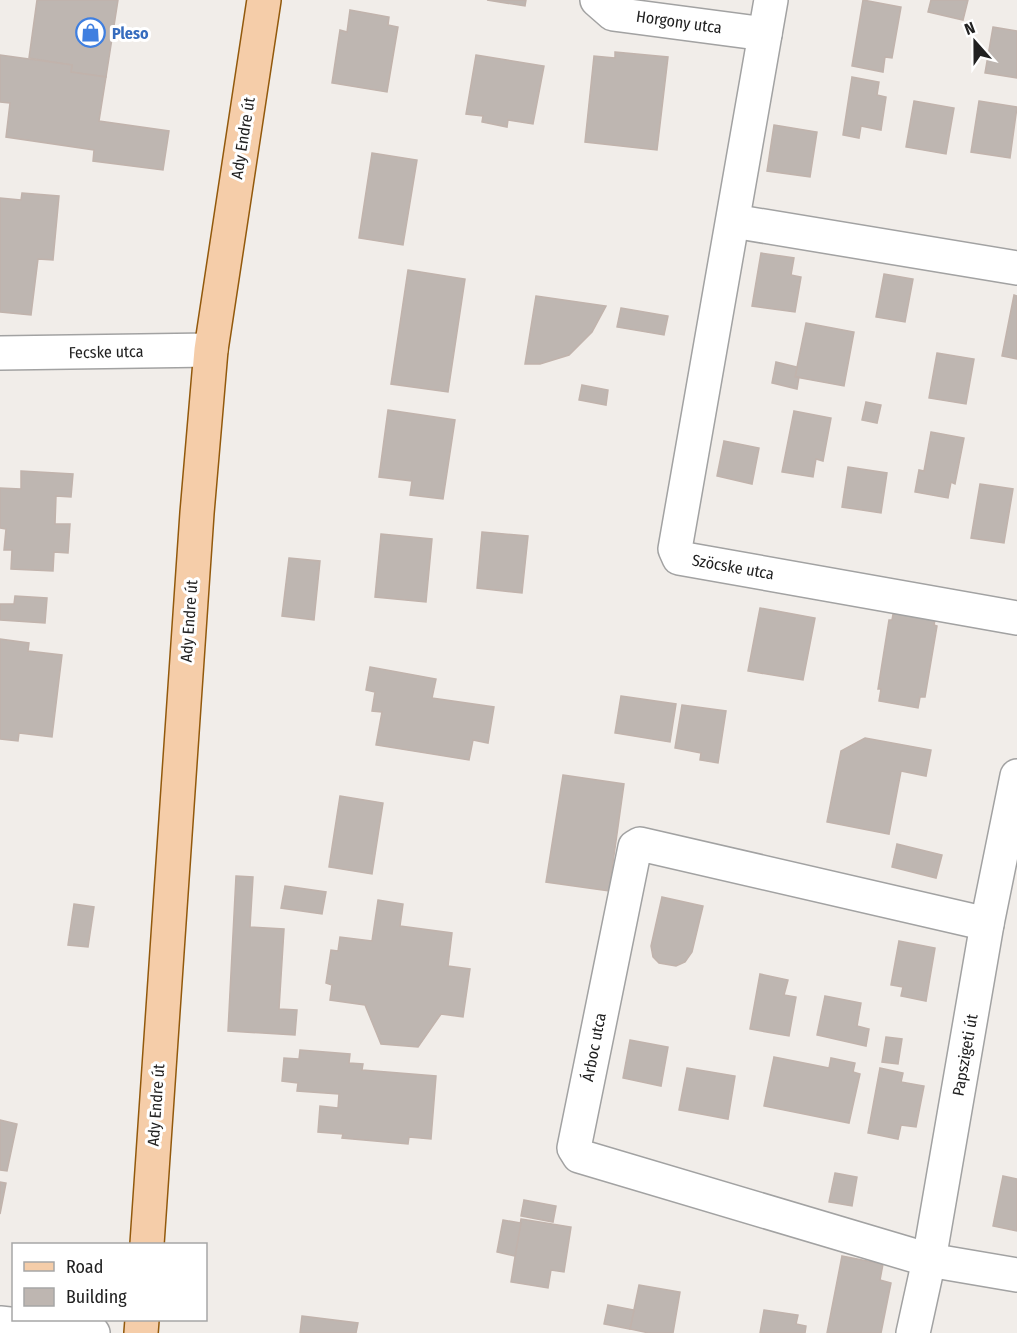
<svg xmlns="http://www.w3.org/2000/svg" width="1017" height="1333" viewBox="0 0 1017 1333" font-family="'Fira Sans Condensed',sans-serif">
	<rect width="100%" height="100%" fill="#f1ede9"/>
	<g fill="#beb6b1" stroke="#c1b3ac" stroke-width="1.5">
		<path d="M37,0H118L106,77L71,72L72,65L29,58Z"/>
		<path d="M487,0H526L525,6Z"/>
		<path d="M863,0L901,7L892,58L885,57L883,72L852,66Z"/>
		<path d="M931,0H968L963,20L928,12Z"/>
		<path d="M350,10L389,17L388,25L398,27L387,92L332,83L340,30L347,32Z"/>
		<path d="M993,27L1017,31V78L985,73Z"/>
		<path d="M615,52L668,57L657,150L585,142L594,56L615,58Z"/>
		<path d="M0,55L72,65L71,72L106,77L99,121L169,131L163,170L93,161L94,150L6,137L10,103L0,102Z"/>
		<path d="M476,55L544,66L533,124L508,120L507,127L482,122L483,116L466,114Z"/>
		<path d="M852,77L879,82L877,95L886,97L881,130L861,126L859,138L843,135Z"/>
		<path d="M914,101L954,108L946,154L906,147Z"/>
		<path d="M979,101L1017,107L1010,158L971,152Z"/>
		<path d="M774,125L817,132L810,177L767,171Z"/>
		<path d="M372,153L417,160L403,245L359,238Z"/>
		<path d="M22,193L59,196L53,260L38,259L31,315L0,312V198L21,200Z"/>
		<path d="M761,253L794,258L791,275L801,277L795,312L752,306Z"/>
		<path d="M408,270L465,279L448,392L391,384Z"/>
		<path d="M884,274L913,279L905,322L876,317Z"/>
		<path d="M1014,295L1017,296V359L1002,356Z"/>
		<path d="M536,296L606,306L592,332L569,355L540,364H525Z"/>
		<path d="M621,308L668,316L664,335L617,327Z"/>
		<path d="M806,323L854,332L844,386L795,377Z"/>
		<path d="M937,353L974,359L966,404L929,398Z"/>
		<path d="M776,362L797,367L795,377H799L797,389L772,383Z"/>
		<path d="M582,385L608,390L606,405L579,400Z"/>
		<path d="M866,402L881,405L877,423L862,420Z"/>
		<path d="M388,410L455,420L443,499L410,495L412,481L379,477Z"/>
		<path d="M794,411L831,418L823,461L816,459L813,477L782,472Z"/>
		<path d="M931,432L964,438L955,484L951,482L948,498L915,492L919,470L924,471Z"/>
		<path d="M724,441L759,448L752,484L717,476Z"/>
		<path d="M848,467L887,473L881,513L842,507Z"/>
		<path d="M21,471L73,474L71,497L56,496L55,524H70L68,553L54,552L53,571L11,569L12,550H4L6,529L0,528V488L21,489Z"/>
		<path d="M980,484L1013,489L1004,543L971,538Z"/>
		<path d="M482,532L528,536L522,593L477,588Z"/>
		<path d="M381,534L432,539L426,602L375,597Z"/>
		<path d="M289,558L320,561L314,620L282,616Z"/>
		<path d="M15,596L47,598L45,623L0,620V604H14Z"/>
		<path d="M895,604L937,610L934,625L937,626L925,697H920L918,708L879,701L881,689H878L889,620H892Z"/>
		<path d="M760,608L815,618L803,680L748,671Z"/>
		<path d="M0,639L29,643L28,651L62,655L52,737L19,733L18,741L0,739Z"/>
		<path d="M370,667L436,679L432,698L494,707L488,743L473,740L469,760L376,745L382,712L372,711L375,692L366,690Z"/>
		<path d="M621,696L676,704L670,742L615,733Z"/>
		<path d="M682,705L726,711L718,763L700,760L701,753L675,748Z"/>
		<path d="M865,738L931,750L926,776L901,771L889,834L827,822L841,751Z"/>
		<path d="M563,775L624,784L609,891L546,882Z"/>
		<path d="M340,796L383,803L372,874L329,867Z"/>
		<path d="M897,844L942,855L936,878L892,867Z"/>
		<path d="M236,876L253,877L250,927L284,929L279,1009L297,1010L295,1035L228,1031Z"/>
		<path d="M285,886L326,892L322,914L281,908Z"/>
		<path d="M662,897L703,906L692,952L685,962L676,966L659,963L653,957L651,946Z"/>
		<path d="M378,900L403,904L400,926L452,933L448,966L470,969L463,1017L441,1014L418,1047L381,1044L365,1005L330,1000L332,985L326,983L331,950L338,951L340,937L372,941Z"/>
		<path d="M74,904L94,907L88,947L68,945Z"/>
		<path d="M899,941L935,948L926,1001L901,996L903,987L891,985Z"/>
		<path d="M760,974L788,980L784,995L796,997L789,1036L750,1029Z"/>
		<path d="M825,996L861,1003L857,1026L869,1029L866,1046L817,1035Z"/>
		<path d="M886,1037L902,1039L898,1064L882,1062Z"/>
		<path d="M630,1040L668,1047L661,1086L623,1078Z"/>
		<path d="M300,1050L350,1054L349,1063L363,1064L362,1070L436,1076L431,1139L409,1137L408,1144L342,1138L343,1134L318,1132L320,1106L338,1108L339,1094L297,1091L298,1083L282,1081L284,1058L299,1059Z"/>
		<path d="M774,1057L829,1068L831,1058L855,1063L853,1072L860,1074L849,1123L764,1106Z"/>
		<path d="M687,1068L735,1076L728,1119L679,1110Z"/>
		<path d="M880,1068L903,1073L901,1082L924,1086L916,1127L901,1125L898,1139L868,1133Z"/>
		<path d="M0,1120L17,1124L7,1171L0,1170Z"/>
		<path d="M835,1173L857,1177L852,1206L829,1202Z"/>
		<path d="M1003,1176L1017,1179V1231L993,1226Z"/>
		<path d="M0,1182L6,1183L0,1214Z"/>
		<path d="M524,1200L556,1206L553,1222L521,1216Z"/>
		<path d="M521,1219L571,1227L564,1272L551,1270L548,1288L511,1282Z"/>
		<path d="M503,1220L521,1223L515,1256L497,1252Z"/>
		<path d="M842,1256L883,1264L880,1280L891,1283L881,1333H827Z"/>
		<path d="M639,1285L680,1292L673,1333H649L630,1329Z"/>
		<path d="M608,1305L634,1310L630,1329L604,1324Z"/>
		<path d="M764,1310L798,1315L796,1324L806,1326L805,1333H760Z"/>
		<path d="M302,1316L358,1323L356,1333H300Z"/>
	</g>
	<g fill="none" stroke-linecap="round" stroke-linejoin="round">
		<defs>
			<g id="street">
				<path d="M597,0L613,14L765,34"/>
				<path d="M771,0L675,549L679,558L1017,618"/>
				<path d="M733,221L1017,268"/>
				<path d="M0,353L211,350"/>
				<path d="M987,924L640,844L635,847L574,1148L579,1156L929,1260L1017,1275"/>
				<path d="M0,1323L93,1333"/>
				<path d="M913,1333L929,1260L987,924L1017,776"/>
			</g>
			<g id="primary">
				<path d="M147,1244L197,513L211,350L264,0"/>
				<path d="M141,1333L142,1320"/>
			</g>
		</defs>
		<use href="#street" stroke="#a2a2a2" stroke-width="36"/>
		<use href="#primary" stroke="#92590c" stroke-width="36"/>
		<use href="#street" stroke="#fff" stroke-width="33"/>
		<use href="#primary" stroke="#f5cda9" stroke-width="33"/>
	</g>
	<defs>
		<symbol id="shop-ring" viewBox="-11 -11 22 22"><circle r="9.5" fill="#fff" stroke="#3f7fe0" stroke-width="1.5"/><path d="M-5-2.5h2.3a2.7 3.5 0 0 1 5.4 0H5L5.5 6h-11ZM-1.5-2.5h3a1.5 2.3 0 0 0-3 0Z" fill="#3f7fe0"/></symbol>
	</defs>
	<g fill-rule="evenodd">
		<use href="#shop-ring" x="74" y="16" width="33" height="33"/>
	</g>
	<g text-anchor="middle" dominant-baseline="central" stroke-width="6" stroke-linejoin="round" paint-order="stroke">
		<g font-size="16" fill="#212121" stroke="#fff">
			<text transform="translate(679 22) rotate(8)">Horgony utca</text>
			<text transform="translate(243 138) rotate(-81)">Ady Endre út</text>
			<text transform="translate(106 352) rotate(-1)">Fecske utca</text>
			<text transform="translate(733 567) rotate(10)">Szöcske utca</text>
			<text transform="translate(189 621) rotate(-86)">Ady Endre út</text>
			<text transform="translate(594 1047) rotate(-79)">Árboc utca</text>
			<text transform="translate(965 1055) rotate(-80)">Papszigeti út</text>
			<text transform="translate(156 1105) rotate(-86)">Ady Endre út</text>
		</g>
		<g font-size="16" font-weight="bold" fill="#366cbe" stroke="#fff" text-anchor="start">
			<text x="112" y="33">Pleso</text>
		</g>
	</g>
	<rect x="12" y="1243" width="195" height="78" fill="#ffffff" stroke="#a6a6a6" stroke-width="1.5"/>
	<rect x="24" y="1262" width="30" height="9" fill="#f5cda9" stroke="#a6a6a6" stroke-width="1.5"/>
	<text x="66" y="1273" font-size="18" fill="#212121">Road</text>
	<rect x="24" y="1288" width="30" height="18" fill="#beb6b1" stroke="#a6a6a6" stroke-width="1.5"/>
	<text x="66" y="1303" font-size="18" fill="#212121">Building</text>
	<g transform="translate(975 42) rotate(339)" stroke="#ffffff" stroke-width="4.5" paint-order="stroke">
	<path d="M0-4.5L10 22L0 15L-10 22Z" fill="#212121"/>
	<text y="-9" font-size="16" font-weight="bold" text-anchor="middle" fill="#212121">N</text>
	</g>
</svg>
